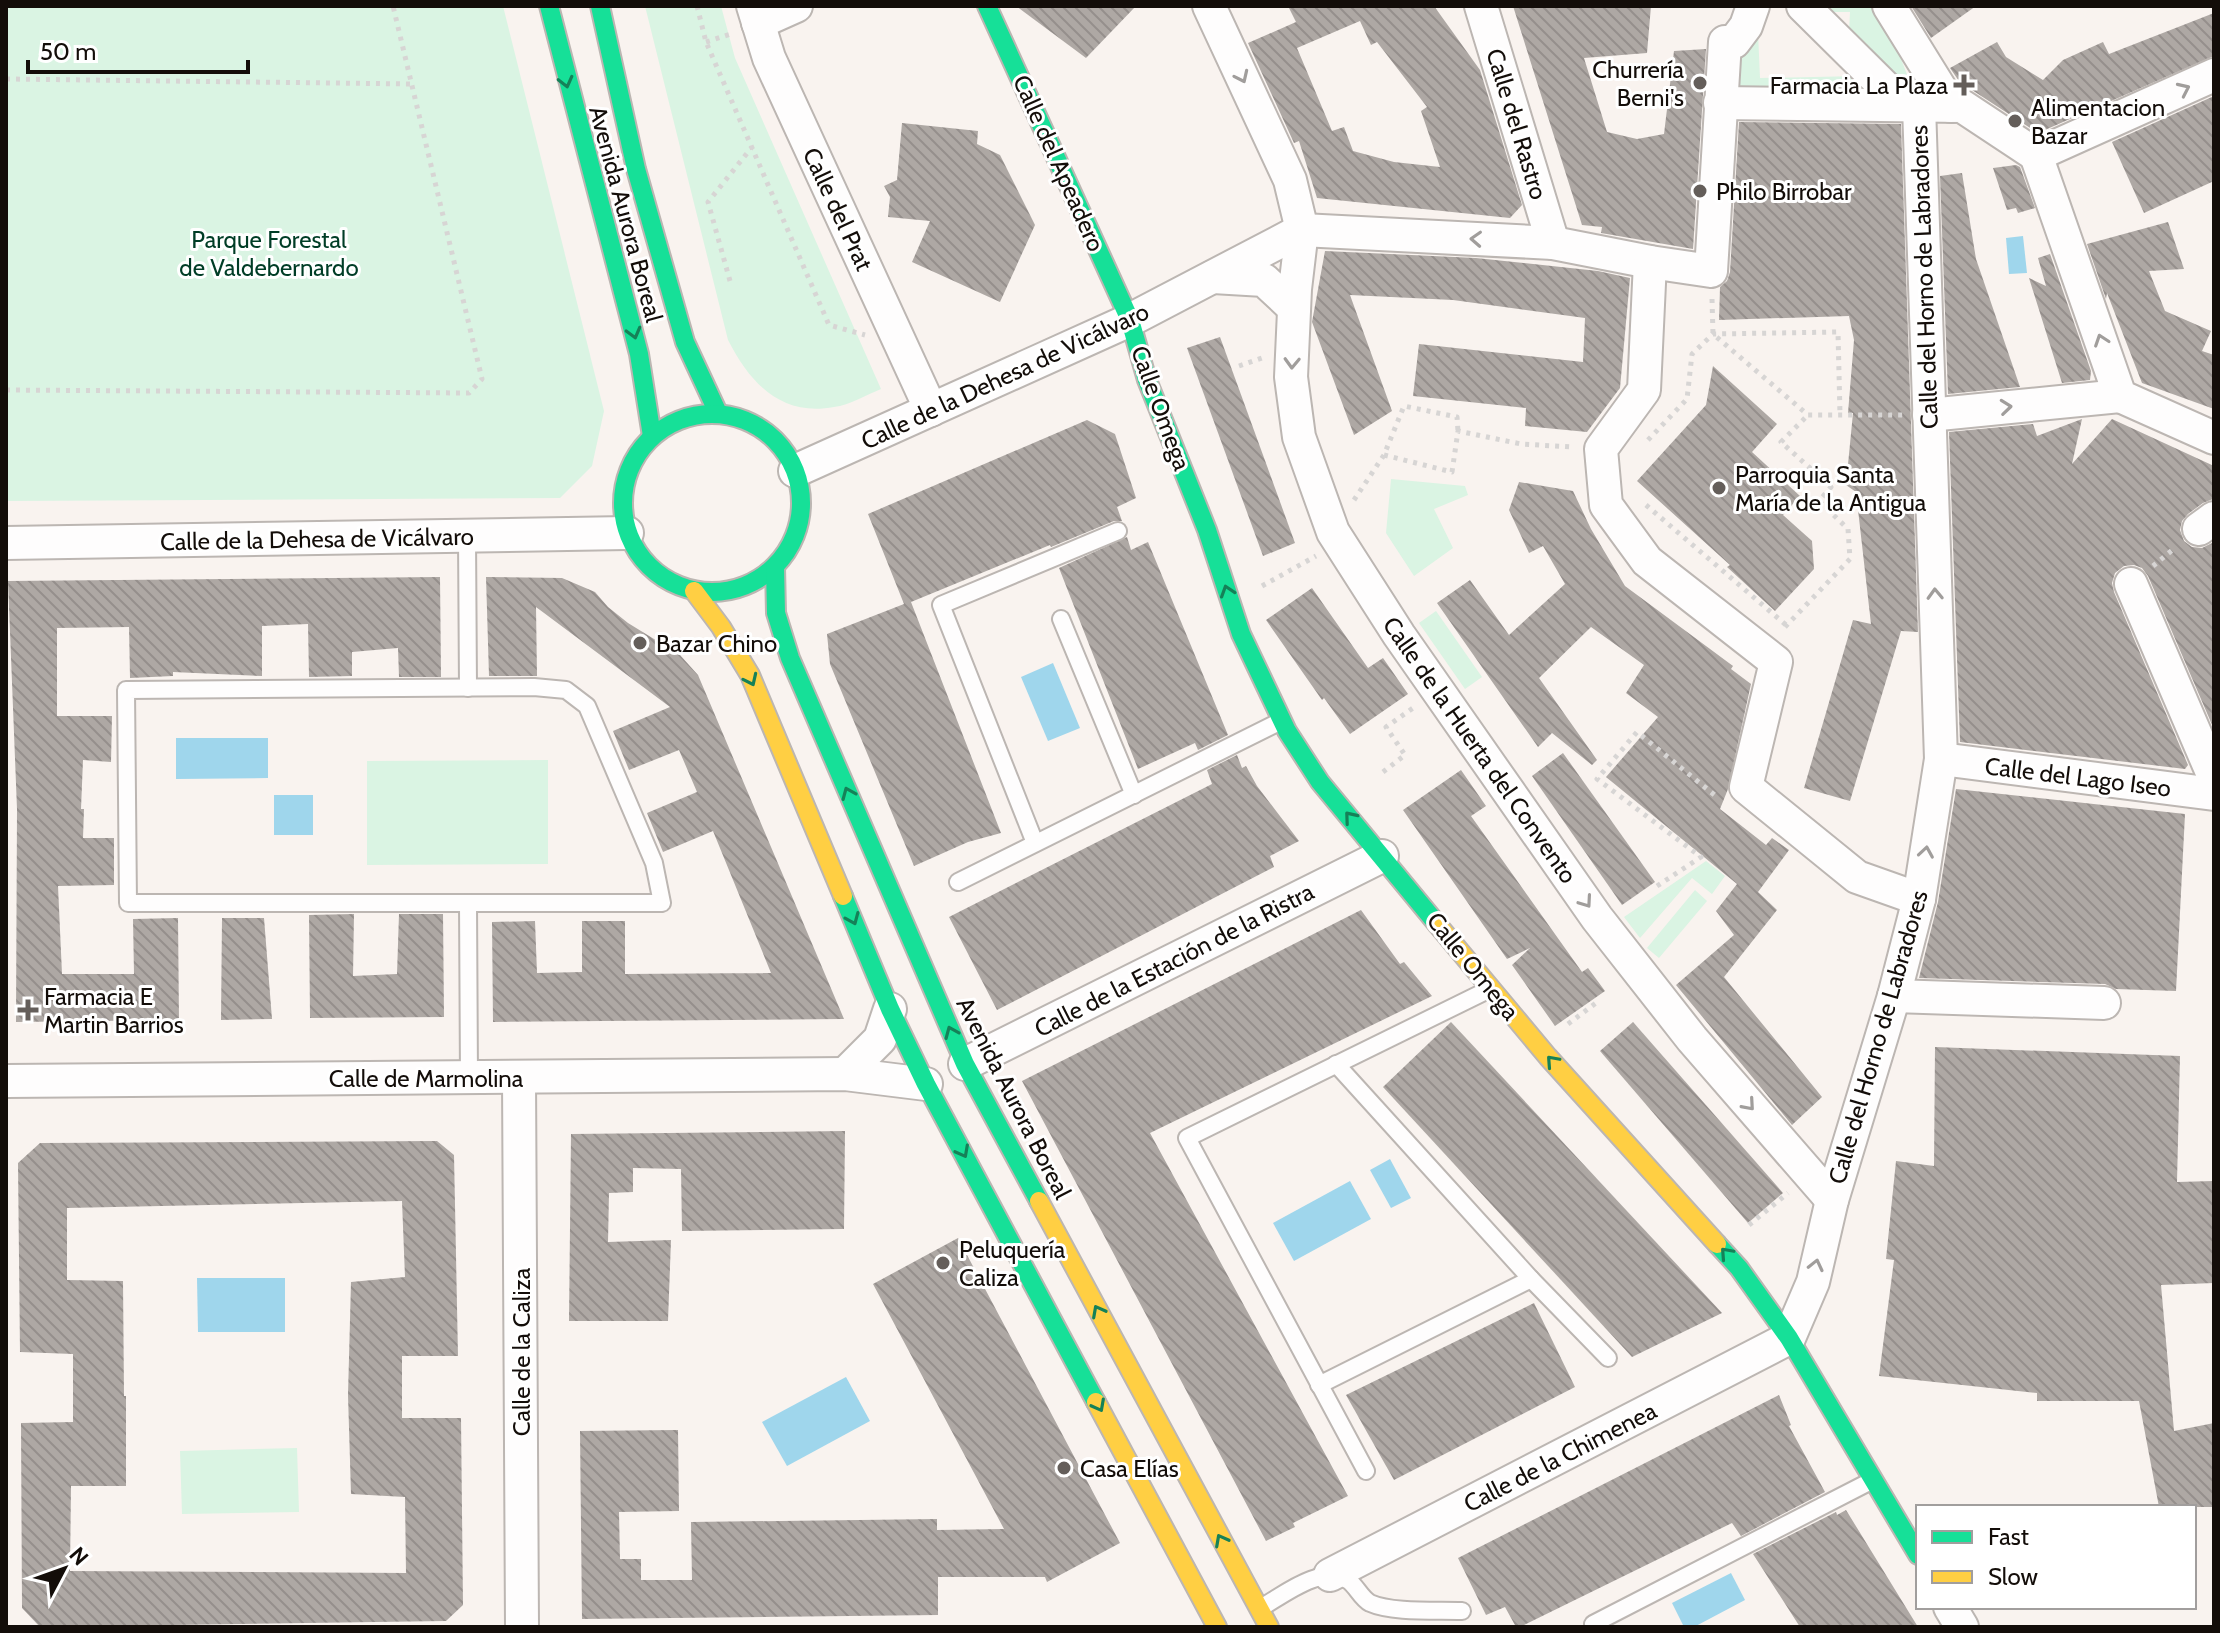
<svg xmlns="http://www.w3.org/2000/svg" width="2220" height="1633" viewBox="0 0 2220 1633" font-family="Cabin,sans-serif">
	<defs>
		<pattern id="building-back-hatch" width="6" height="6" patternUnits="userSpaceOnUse" patternTransform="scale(2)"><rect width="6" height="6" fill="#aea8a4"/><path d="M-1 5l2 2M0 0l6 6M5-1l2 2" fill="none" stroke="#958f8c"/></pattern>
	</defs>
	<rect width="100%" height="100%" fill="#f9f3ef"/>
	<g fill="#daf4e3">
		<path d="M6,6H503L604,411L592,466L560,498L6,501Z"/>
		<path d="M645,6H721L735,58L881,389C866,395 850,405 834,407C781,417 750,383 728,340Z"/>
		<path d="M1817,6H1872L1891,32L1915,96L1849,31L1850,12H1831Z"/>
		<path d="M1758,32L1760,78L1861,76L1888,102L1731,100L1738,37Z"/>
		<path d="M1391,479L1465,486L1468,495L1434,509L1453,548L1414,576L1386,533Z"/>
		<path d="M1436,611L1482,677L1465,689L1419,623Z"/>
		<path d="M548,760V864L367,865V761Z"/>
		<path d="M1706,861L1725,876L1712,894L1692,878L1640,938L1624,917Z"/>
		<path d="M1695,890L1707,901L1659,958L1647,948Z"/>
		<path d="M297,1448L299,1512L182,1514L180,1451Z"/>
	</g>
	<g fill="#9fd6ec">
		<path d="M2023,236L2027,273L2009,274L2006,238Z"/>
		<path d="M1053,663L1080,728L1048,741L1021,677Z"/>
		<path d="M176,738H268V778L176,779Z"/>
		<rect x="274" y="795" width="39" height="40"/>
		<path d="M1390,1159L1411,1198L1391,1208L1370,1170Z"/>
		<path d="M1350,1181L1371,1219L1294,1261L1273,1223Z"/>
		<path d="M197,1278H285V1332H198Z"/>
		<path d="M846,1377L870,1421L787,1466L762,1422Z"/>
		<path d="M1731,1573L1745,1600L1694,1627H1684L1672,1603Z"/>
	</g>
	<g fill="url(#building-back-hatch)" fill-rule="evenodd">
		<path d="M1016,6H1136L1086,58Z"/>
		<path d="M1288,6H1434L1480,70L1522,205L1510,218L1317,198L1299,141L1294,143L1248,43L1296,22ZM1360,21L1371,45L1377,42L1427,107L1421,111L1440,167L1394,162L1353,151L1344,127L1332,131L1297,48Z"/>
		<path d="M1513,6H1651L1647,53L1584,58L1607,132L1637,139L1664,134L1674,51L1706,49L1693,249L1601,233L1602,227L1582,225Z"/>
		<path d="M1911,6H1976L1931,38Z"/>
		<path d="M2214,13V56L2038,133L1972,90L1963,87L1950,68L1997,42L2006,57L2043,80L2063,60L2103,42L2109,54Z"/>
		<path d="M2214,96V181L2144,213L2112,142Z"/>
		<path d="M1739,122L1901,124L1918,632L1901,631L1850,801L1804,788L1853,620L1871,624L1856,492L1846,485L1853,413H1848L1854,340L1849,316L1719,320L1720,287L1727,281L1730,272Z"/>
		<path d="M902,123L978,131L977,144L1000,155L1035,225L1000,302L912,262L930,221L888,217L890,197L884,186L897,180Z"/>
		<path d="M2016,165L2020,167L2035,208L2018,213L2016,208L2007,210L1993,168Z"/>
		<path d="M1962,173L1976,259L2020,387L1948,394L1940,176Z"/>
		<path d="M2168,222L2184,269L2149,271L2165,311L2211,331L2202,351L2214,355V409L2142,383L2107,293L2106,299L2087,244Z"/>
		<path d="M1325,251L1476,258L1598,271L1630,278L1620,388L1587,432L1525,426L1526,408L1413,396L1419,344L1583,362L1585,318L1453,300L1350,295L1392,411L1354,435L1312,322Z"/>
		<path d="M2050,254L2091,371L2090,380L2062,383L2029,278L2046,286L2038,258Z"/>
		<path d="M1220,337L1295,543L1263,556L1187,348Z"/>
		<path d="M1713,366L1777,424L1752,452L1800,496L1783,515L1812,541L1814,569L1775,611L1727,567L1730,565L1637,481L1706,405Z"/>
		<path d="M2082,419L2072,464L2112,419L2214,466L2213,499L2203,503L2188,514L2182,521L2180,530L2184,541L2192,547L2202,548L2214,542L2213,727L2148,576L2142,568L2134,565L2124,566L2115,573L2112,583L2114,592L2188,765L2185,769L1960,742L1949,432L2033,424L2037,436Z"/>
		<path d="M1087,420L1115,434L1136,498L1117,507L1122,521H1114L1051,547L1050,545L911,602L1001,833L968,842L914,866L830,664L827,634L904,604L868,514Z"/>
		<path d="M1519,482L1573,491L1591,529L1625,586L1733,666L1731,669L1751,684L1728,789L1720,809L1766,845L1772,838L1789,850L1758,892L1777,910L1724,977L1822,1097L1792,1125L1676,985L1734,935L1716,911L1737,884L1606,777L1658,717L1626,693L1644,665L1591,627L1539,678L1597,760L1592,765L1552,733L1538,747L1437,603L1470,580L1509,635L1565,584L1543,546L1529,553L1509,510Z"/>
		<path d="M1127,537L1131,550L1148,542L1228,735L1198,750L1195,743L1138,769L1059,568Z"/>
		<path d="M440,577L441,677H399L398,648L352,652V676L309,677L308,624L262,626V676L173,672V676L130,678L129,627L57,628V716H112L111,762L83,760L81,809H84L83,838H114V885L58,886L62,974H134L133,919L178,918L179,1020L16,1022L17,809L8,581Z"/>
		<path d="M486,577L562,578L595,592L608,607L628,623L680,655L698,675L844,1019L493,1022L492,922L535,921L537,973L582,972V921H625V974L771,973L713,831L663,852L647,813L697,792L679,750L629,770L613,731L670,707L536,607L537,676H489Z"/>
		<path d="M1312,588L1368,668L1383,658L1408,694L1350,734L1324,698L1322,700L1266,620Z"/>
		<path d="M1563,753L1655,882L1622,905L1532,776Z"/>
		<path d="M1237,755L1242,768L1246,766L1257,786L1299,841L1270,856L1274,867L997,1010L949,917L1212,784L1207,770Z"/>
		<path d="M1461,770L1486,806L1471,816L1582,972L1588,968L1605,991L1555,1026L1512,965L1530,948L1507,959L1403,810Z"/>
		<path d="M1956,789L2185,814L2176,991L2116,989L2105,984L1919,978L1938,902Z"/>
		<path d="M1361,910L1400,964L1404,962L1432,996L1150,1133L1348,1496L1293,1523L1295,1527L1266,1541L1022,1081Z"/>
		<path d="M354,914L353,976L397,974L399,914H443L444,1017L310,1018L309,915Z"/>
		<path d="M222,918H264L272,1019L221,1020Z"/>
		<path d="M1451,1022L1722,1313L1632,1357L1383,1087Z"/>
		<path d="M1633,1022L1783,1193L1748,1223L1600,1051Z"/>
		<path d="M1935,1047L2180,1056L2177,1182L2214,1181V1283L2161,1285L2174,1431L2214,1423V1507H2159L2139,1401H2037V1393L1879,1376L1894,1260L1886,1259L1896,1161L1934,1166Z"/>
		<path d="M845,1131L844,1229L682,1231L681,1169L633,1168V1192L609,1193L608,1242L671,1240L668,1321H569L571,1134Z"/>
		<path d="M437,1141L454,1155L458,1356H402V1418H461L463,1605L446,1621L40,1627L22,1608L21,1423L73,1422V1354L20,1352L18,1163L40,1143ZM402,1201L405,1277L351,1282L348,1395L351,1494L405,1497L406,1573L70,1571L71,1486H126V1396H124L123,1281L67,1280V1208Z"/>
		<path d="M958,1238L1120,1543L1047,1582L1045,1577H938V1615L582,1619L580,1431L678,1430L679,1511L619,1512L620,1559H641V1580H692L691,1522L937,1519V1530L1004,1529L873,1284Z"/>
		<path d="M1534,1303L1575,1387L1394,1480L1346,1395Z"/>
		<path d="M1779,1395L1791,1425L1789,1426L1825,1492L1741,1536L1732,1523L1520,1627H1516L1505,1607L1486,1615L1458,1558Z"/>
		<path d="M1846,1510L1918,1627H1800L1753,1554L1836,1512L1837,1515Z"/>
	</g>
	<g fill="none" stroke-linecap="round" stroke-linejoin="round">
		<defs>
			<g id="lane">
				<path d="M467,537L468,688"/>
				<path d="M1061,619L1134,795"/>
				<path d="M534,687L566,690L587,706L654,863L662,903H128L126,690Z"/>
				<path d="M1035,843L941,605L1118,531"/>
				<path d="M958,882L1281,721"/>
				<path d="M468,903L469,1078"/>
				<path d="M1336,1064L1531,1279L1608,1358"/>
				<path d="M1319,1385L1531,1279"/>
				<path d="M1366,1471L1187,1138L1490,989"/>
				<path d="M1259,1609C1282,1596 1322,1563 1349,1581C1357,1587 1361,1598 1370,1603C1392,1613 1437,1610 1462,1611"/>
				<path d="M1593,1624L1871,1481"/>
			</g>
			<g id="street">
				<path d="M753,6L769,58L931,410"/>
				<path d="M1209,6L1290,180L1302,230L1295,289L1291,377L1299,437L1333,532L1399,635L1597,918L1692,1039L1832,1200"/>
				<path d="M1481,6L1553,243"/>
				<path d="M1803,6L1899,101L1916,105"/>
				<path d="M1889,6L1951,106"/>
				<path d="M758,23L796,6"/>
				<path d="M1720,103L1962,106L2036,155"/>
				<path d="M2036,155L2120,396L2214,438"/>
				<path d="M2036,155L2214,75"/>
				<path d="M1302,230L1553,243L1650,262L1711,271L1725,42H1734L1746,26L1753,6"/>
				<path d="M1650,262L1644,390L1601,449L1606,505L1647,561L1776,662L1746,787L1857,877L1919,899"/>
				<path d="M1213,277L1264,280L1294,308"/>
				<path d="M1929,415L2120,396"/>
				<path d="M795,471L1130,320L1302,230"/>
				<path d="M2199,529L2214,518"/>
				<path d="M6,543L627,533"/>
				<path d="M2131,584L2214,777"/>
				<path d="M1941,759L2214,794"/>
				<path d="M1894,996L2104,1003"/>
				<path d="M965,1064L1382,856"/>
				<path d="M845,1074L880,1039L890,1009"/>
				<path d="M519,1078L522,1627"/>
				<path d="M6,1081L845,1074L926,1084"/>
				<path d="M1330,1575L1789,1338L1813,1282L1832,1200L1894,996L1919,899L1941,759L1919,106"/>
				<path d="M1950,1607L1962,1627"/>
			</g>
			<g id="fast">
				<path d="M549,6L639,354L652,436"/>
				<path d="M600,6L636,169L685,342L718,413"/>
				<path d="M987,6L1130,320L1147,380L1207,530L1241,634L1287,731L1320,782L1437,924"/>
				<circle cx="712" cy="503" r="89"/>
				<path d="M775,567L776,613L790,658L965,1064L1039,1201"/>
				<path d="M843,896L890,1009L926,1084L1096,1402"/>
				<path d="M1717,1244L1739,1268L1789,1338L1918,1555"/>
			</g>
			<g id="slow">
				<path d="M694,591L721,627L750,675L843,896"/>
				<path d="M1437,924L1548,1057L1717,1244"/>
				<path d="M1039,1201L1269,1627"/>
				<path d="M1096,1402L1217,1627"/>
			</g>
		</defs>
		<use href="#lane" stroke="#bcb6b2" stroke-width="20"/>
		<use href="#street" stroke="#bcb6b2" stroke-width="36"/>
		<use href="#fast" stroke="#bcb6b2" stroke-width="22"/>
		<use href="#slow" stroke="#bcb6b2" stroke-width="22"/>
		<g stroke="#d7d5d4" stroke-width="5" stroke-dasharray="4 6" stroke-linecap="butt">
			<path d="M697,6L706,42L829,325L865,335"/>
			<path d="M706,42L731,34"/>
			<path d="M6,79L412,84"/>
			<path d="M730,281L708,202L752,147"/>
			<path d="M1712,299L1713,334L1808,415H1903"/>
			<path d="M1239,366L1265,357"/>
			<path d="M6,390L469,393L482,379L393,6"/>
			<path d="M1648,440L1687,399L1692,354L1713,334L1838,332L1840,415"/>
			<path d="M1384,455L1452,472L1458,431L1521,444L1572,447"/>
			<path d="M1354,500L1384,455L1404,406L1457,417L1458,431"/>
			<path d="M1646,505L1786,625"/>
			<path d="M2153,566L2176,547"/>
			<path d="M1262,586L1316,556"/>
			<path d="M1785,627L1850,559L1848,529L1819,501L1831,487L1781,442L1808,415"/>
			<path d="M1383,772L1405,755L1386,727L1413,708"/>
			<path d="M1657,886L1701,857L1597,779L1637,732L1717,797"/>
			<path d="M1568,1024L1596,1003"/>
			<path d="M1749,1225L1788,1193"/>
		</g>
		<use href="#lane" stroke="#fefdfd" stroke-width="16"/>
		<use href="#street" stroke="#fefdfd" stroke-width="32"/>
		<use href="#fast" stroke="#16e098" stroke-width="18"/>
		<use href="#slow" stroke="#ffcf43" stroke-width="18"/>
	</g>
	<defs><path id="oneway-chevron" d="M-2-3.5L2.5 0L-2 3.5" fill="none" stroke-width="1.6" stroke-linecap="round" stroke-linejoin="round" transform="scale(2)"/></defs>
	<g stroke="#a09d9b">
		<use href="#oneway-chevron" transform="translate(1242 77) rotate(65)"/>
		<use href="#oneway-chevron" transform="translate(2184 89) rotate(-25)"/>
		<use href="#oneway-chevron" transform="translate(1476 239) rotate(-177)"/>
		<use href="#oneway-chevron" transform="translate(2101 340) rotate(-109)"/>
		<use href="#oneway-chevron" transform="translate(1292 363) rotate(92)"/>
		<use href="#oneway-chevron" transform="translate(2006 407) rotate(-6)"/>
		<use href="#oneway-chevron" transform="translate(1935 594) rotate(-92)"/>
		<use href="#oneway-chevron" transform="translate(1926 852) rotate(-81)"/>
		<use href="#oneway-chevron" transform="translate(1586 902) rotate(55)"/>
		<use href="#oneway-chevron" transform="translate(1749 1105) rotate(49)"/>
		<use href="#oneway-chevron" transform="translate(1816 1265) rotate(-77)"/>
	</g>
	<g stroke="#158158">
		<use href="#oneway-chevron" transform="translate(566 82) rotate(76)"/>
		<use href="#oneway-chevron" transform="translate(634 333) rotate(75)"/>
		<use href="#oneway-chevron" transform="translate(1227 591) rotate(-108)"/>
		<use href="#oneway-chevron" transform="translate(751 680) rotate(65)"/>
		<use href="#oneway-chevron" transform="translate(848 793) rotate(-113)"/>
		<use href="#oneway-chevron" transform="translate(1350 817) rotate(-130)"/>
		<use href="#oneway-chevron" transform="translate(853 919) rotate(67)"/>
		<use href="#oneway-chevron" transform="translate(951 1032) rotate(-113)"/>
		<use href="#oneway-chevron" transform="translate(1552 1061) rotate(-132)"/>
		<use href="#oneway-chevron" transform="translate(963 1152) rotate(62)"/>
		<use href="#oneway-chevron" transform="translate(1726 1253) rotate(-132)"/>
		<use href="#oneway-chevron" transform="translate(1098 1311) rotate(-118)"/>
		<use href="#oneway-chevron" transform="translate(1099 1406) rotate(62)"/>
		<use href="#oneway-chevron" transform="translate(1221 1540) rotate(-118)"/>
	</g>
	<g fill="#645e5a" stroke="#fff" stroke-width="3">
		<circle cx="1700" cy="83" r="8"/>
		<path d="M1960 73h8v8h8v8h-8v8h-8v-8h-8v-8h8z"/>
		<circle cx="2015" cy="121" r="8"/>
		<circle cx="1700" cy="191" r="8"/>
		<circle cx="1719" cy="488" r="8"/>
		<circle cx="640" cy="643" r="8"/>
		<path d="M24 998h8v8h8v8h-8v8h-8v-8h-8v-8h8z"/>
		<circle cx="943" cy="1263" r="8"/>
		<circle cx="1064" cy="1468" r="8"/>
	</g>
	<g text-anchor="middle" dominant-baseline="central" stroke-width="6" stroke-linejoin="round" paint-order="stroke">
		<g font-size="24" fill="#130d09" stroke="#fff" text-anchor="start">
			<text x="1684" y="69" text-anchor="end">Churrería<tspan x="1684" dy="28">Berni's</tspan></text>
			<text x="1948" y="85" text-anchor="end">Farmacia La Plaza</text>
			<text x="2031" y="107">Alimentacion<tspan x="2031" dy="28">Bazar</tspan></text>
			<text x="1716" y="191">Philo Birrobar</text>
			<text x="1735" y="474">Parroquia Santa<tspan x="1735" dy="28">María de la Antigua</tspan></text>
			<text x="656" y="643">Bazar Chino</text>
			<text x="44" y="996">Farmacia E<tspan x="44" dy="28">Martin Barrios</tspan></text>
			<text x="959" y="1249">Peluquería<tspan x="959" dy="28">Caliza</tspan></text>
			<text x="1080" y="1468">Casa Elías</text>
		</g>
		<g font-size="24" fill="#130d09" stroke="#fff">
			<text transform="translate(1517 124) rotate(73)">Calle del Rastro</text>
			<text transform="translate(1059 163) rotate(66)">Calle del Apeadero</text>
			<text transform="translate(838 209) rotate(65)">Calle del Prat</text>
			<text transform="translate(626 214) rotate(75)">Avenida Aurora Boreal</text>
			<text transform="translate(1924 277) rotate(-92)">Calle del Horno de Labradores</text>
			<text transform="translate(1005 376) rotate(-25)">Calle de la Dehesa de Vicálvaro</text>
			<text transform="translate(1161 408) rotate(70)">Calle Omega</text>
			<text transform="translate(317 539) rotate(-1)">Calle de la Dehesa de Vicálvaro</text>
			<text transform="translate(1480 750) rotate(55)">Calle de la Huerta del Convento</text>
			<text transform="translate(2078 777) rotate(7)">Calle del Lago Iseo</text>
			<text transform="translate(1174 960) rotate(-27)">Calle de la Estación de la Ristra</text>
			<text transform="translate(1473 966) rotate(51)">Calle Omega</text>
			<text transform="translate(1878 1037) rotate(-74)">Calle del Horno de Labradores</text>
			<text x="426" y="1078">Calle de Marmolina</text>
			<text transform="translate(1014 1098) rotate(63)">Avenida Aurora Boreal</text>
			<text transform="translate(521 1352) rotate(-90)">Calle de la Caliza</text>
			<text transform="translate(1560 1457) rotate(-27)">Calle de la Chimenea</text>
		</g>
		<g font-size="24" fill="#003d26" stroke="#fff">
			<text x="269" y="239">Parque Forestal<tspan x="269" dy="28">de Valdebernardo</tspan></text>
		</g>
	</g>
	<rect width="2220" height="1633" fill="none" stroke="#130d09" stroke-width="16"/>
	<rect x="1916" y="1505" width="280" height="104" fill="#ffffff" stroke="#a19e9d" stroke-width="2"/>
	<rect x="1932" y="1531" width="40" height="12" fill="#16e098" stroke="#a19e9d" stroke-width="2"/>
	<text x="1988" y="1545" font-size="24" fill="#130d09">Fast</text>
	<rect x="1932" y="1571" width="40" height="12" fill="#ffcf43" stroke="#a19e9d" stroke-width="2"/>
	<text x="1988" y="1585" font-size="24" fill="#130d09">Slow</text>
	<g transform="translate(64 1569) rotate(49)" stroke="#ffffff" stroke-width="6" paint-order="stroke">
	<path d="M0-6L14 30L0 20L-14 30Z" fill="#130d09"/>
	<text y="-12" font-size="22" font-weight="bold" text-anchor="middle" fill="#130d09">N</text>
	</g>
	<path d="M28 60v12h220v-12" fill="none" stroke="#130d09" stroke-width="4"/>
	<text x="40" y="60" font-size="24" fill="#130d09" stroke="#ffffff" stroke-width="6" paint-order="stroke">50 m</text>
</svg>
